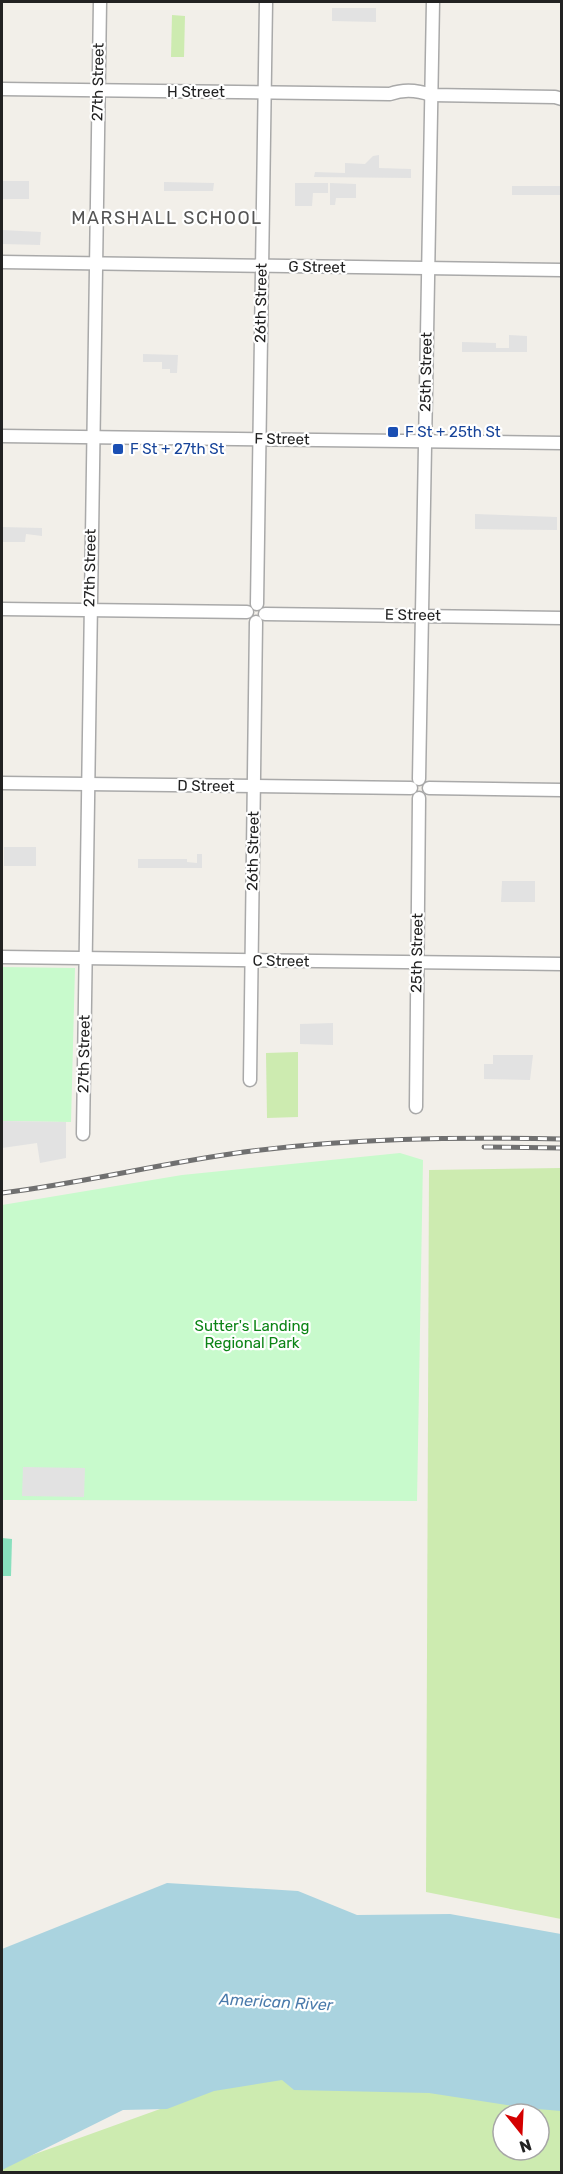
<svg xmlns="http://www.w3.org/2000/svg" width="563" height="2174" viewBox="0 0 563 2174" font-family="Rubik,sans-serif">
	<rect width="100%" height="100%" fill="#f2efe9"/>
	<g fill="#cdebb0" fill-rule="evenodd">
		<path d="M172,15L185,16L184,57H171Z"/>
		<path d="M298,1052V1117L267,1118L266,1053Z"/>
		<path d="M561,1168H562L561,1919L426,1892L429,1170Z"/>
		<path d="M296,2060L561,2101V2172H2V2167L10,2163ZM503,2114H539V2150H503Z"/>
	</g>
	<g fill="#c8facc">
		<path d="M2,967L75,968L71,1122L2,1121Z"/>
		<path d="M400,1153L423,1160L417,1501L2,1500V1205L182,1175Z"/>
	</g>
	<path fill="#88e0be" d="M2,1538L12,1539L11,1576H2Z"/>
	<g fill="#e2e2e2">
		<path d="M332,8H376V22L332,21Z"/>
		<path d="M379,155V168L411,169V178L314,177L315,172L345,173V163L365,164L373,156Z"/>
		<rect x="2" y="181" width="27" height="18"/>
		<path d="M164,182L214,183L213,191H164Z"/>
		<path d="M295,183H328V193H313L312,206H295Z"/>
		<path d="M330,183L356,184V198H336L335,205H330Z"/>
		<rect x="512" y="186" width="49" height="9"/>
		<path d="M2,230L41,232L40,245L2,244Z"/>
		<path d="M509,335L527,336V352H462V342L496,343V348H509Z"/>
		<path d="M143,354L178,355L177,373H170V369H162V362H143Z"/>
		<path d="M475,514L557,517V530L475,529Z"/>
		<path d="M2,527L42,528V536L26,534L25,542H2Z"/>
		<rect x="4" y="847" width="32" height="19"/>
		<path d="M197,854H202V868H138V859H187V862L197,863Z"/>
		<path d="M502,881H535V902H501Z"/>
		<path d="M333,1023V1045L300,1044V1024Z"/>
		<path d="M493,1055H533L530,1080L484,1079V1064H493Z"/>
		<path d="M2,1121L66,1122V1158L40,1163L37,1143L2,1148Z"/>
		<path d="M23,1467L85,1468L84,1497L22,1496Z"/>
	</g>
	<path fill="#aad3df" d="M167,1883L298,1891L357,1915L450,1914L561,1934V2111L526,2108L429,2093L294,2090L282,2080L214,2091L167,2109L123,2110L2,2170V1949Z"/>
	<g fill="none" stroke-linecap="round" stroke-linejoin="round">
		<defs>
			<g id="minor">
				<path d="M2,89L390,94C404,89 417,90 431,95L555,97L562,99"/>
				<path d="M2,262L562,270"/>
				<path d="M2,436L562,443"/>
				<path d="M257,604L266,2"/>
				<path d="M2,609L247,612"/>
				<path d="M265,614L562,618"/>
				<path d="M419,779L433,2"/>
				<path d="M2,783L411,788"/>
				<path d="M429,788L562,790"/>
				<path d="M2,957L562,964"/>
				<path d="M250,1080L256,622"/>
				<path d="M416,1107L419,798"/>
				<path d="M83,1134L100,2"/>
			</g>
		</defs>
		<use href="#minor" stroke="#a9a9a9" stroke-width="15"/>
		<use href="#minor" stroke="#fff" stroke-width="12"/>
		<defs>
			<g id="rail">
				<path d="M484,1147L562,1148"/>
				<path d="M2,1193C83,1183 162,1163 244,1152C350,1138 455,1137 562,1139"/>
			</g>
		</defs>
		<use href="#rail" stroke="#707070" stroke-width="5"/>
		<use href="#rail" stroke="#fff" stroke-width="3" stroke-dasharray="9" stroke-linecap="butt"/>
	</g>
	<g fill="#1a4fb4" stroke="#fff" stroke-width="2">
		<rect x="387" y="426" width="12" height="12" rx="3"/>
		<rect x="112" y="443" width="12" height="12" rx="3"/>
	</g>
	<g text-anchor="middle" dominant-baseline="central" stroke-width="4.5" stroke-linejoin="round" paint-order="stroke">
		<g font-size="15" fill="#222" stroke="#fff">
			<text transform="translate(98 82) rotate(-89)">27th Street</text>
			<text x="196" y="92">H Street</text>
			<text transform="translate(317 267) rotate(1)">G Street</text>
			<text transform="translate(261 303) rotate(-89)">26th Street</text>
			<text transform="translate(426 372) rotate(-89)">25th Street</text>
			<text transform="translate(282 439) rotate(1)">F Street</text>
			<text transform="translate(90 568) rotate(-89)">27th Street</text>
			<text transform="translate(413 615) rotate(1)">E Street</text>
			<text transform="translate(206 786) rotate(1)">D Street</text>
			<text transform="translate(253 851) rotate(-89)">26th Street</text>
			<text transform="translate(417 953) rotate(-89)">25th Street</text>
			<text transform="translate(281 961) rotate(1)">C Street</text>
			<text transform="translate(84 1054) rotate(-89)">27th Street</text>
		</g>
		<g font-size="15" fill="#164399" stroke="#fff" text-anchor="start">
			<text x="405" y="432">F St + 25th St</text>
			<text x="130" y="449">F St + 27th St</text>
		</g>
		<g font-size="15" fill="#0c8416" stroke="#fff">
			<text x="252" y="1326">Sutter's Landing<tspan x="252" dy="17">Regional Park</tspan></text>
		</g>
		<g font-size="16" font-style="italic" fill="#4a7aab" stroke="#fff">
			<text transform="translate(276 2002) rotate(3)">American River</text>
		</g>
		<g font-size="18" letter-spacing="1.5" fill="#555" stroke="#fff">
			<text x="167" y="218">MARSHALL SCHOOL</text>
		</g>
	</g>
	<rect width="563" height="2174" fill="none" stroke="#222222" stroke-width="6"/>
	<g transform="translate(521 2132) rotate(162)"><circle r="28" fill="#ffffff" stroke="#a7a7a7" stroke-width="1.5"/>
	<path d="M0-4.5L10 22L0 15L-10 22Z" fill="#d40000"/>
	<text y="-9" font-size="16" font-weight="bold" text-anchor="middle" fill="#222222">N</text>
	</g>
</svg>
